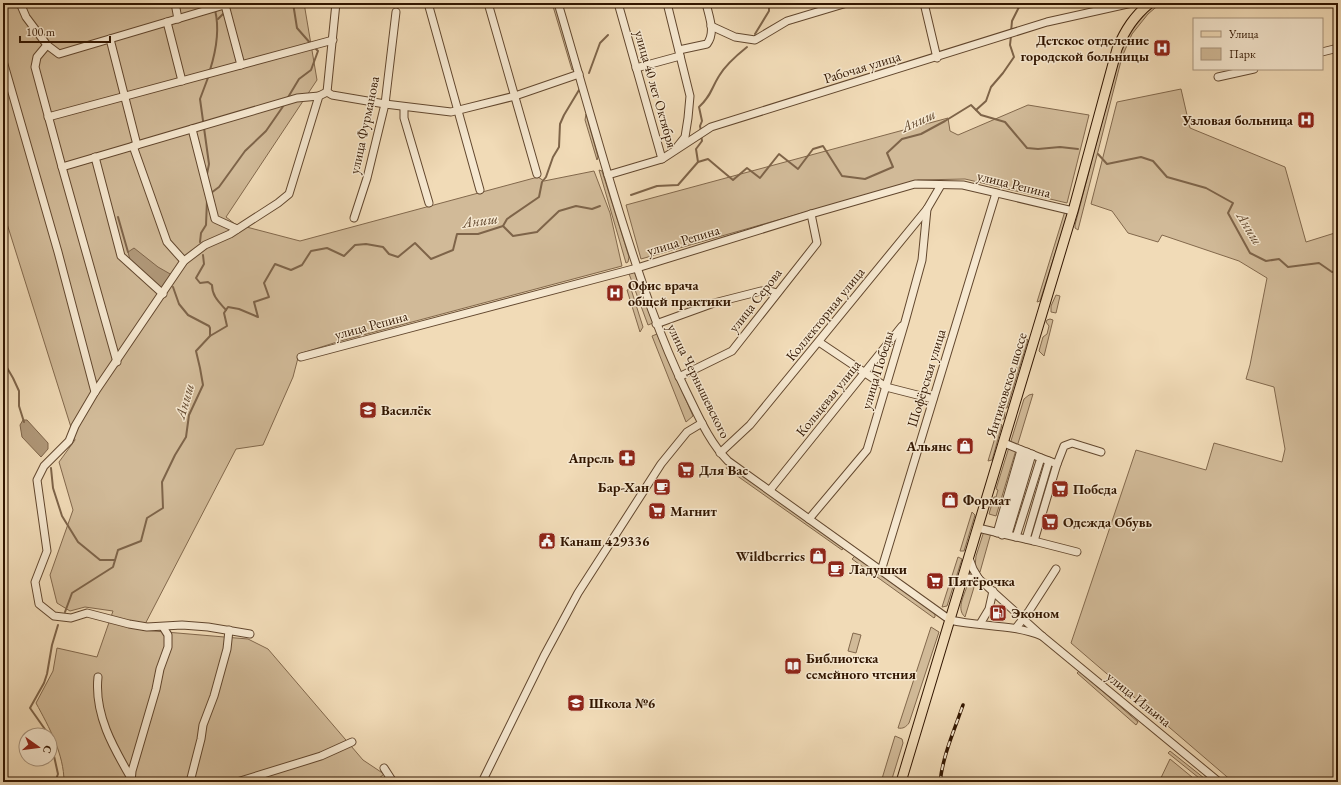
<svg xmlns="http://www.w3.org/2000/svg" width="1341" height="785" viewBox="0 0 1341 785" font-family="'EB Garamond',serif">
	<rect width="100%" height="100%" fill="#f1dbb7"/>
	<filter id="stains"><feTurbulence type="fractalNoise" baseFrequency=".005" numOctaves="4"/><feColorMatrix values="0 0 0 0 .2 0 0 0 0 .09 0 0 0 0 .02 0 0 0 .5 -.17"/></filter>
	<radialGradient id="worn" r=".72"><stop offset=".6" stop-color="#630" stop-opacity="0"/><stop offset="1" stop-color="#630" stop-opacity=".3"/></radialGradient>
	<g fill="#d1ba98" stroke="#82684c">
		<path d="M3,3H304L317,80L226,217L235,224L300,241L538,177L544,181L594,171L610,213L622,266L337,342L299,354L293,377L263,445L236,449L142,630L248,639L268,649L363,760L384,774L377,780L378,782H64C64,754 49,727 36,703L53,671L57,648L97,657L113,611L85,607L70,611L57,603L50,575L73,510L59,462L75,440L3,211Z"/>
		<path d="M552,3H555L574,69L572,70Z"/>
		<path d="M1157,3H1161L1148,14L1132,34L1122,57L1078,230L1075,228V225L1120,53L1130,32L1147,12Z"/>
		<path d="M1181,89L1190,128L1285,167L1306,242L1338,232V782H1233L1071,643L1136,450L1206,470L1214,443L1282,462L1285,449L1274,387L1246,379L1250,365L1267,278L1239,261L1162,235L1158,242L1128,233L1112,211L1091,204L1117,102Z"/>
		<path d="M1028,105L1089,115L1067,203L965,179L918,180L641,259L626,205L948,118L950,131L958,135Z"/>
		<path d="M586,114L598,157L597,160L585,120Z"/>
		<path d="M599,170L602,171L629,257L628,262L626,263Z"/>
		<path d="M1065,211L1068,213L1040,301L1037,302Z"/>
		<path d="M628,271H634L653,323L648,325Z"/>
		<path d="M631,289L643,327L640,332L627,290Z"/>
		<path d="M1056,295L1060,296L1056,313L1051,312V306Z"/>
		<path d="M1050,319L1053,320L1044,356L1039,351L1043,337L1047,334L1049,326L1046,322L1047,320Z"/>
		<path d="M657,334L693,416L686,422L652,336Z"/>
		<path d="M1025,338L1028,340L1007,408H1004Z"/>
		<path d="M1033,394L996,516L989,514L994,497H996L998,490L996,489L1024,399L1029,395Z"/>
		<path d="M1003,411L1005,412L1004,419H1002L1000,424L1002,425L992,460L988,461Z"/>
		<path d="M729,464L844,547L842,550L726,468Z"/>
		<path d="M972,512L975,515L964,551H960Z"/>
		<path d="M984,531L991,533L980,572L975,567L976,556Z"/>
		<path d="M856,555L935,614V617L934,618L852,559Z"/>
		<path d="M958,557L962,559L947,606L942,607Z"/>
		<path d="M972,583L975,584L965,617C956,609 964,596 967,586Z"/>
		<path d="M931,627L939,632L909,723C906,727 903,729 898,728Z"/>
		<path d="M853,633L861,635L856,653L848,651Z"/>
		<path d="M1079,671L1138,722L1136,725L1077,673Z"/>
		<path d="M895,736L902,739L903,743L891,782H881Z"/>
		<path d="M1170,751L1209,782H1204L1168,753Z"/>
		<path d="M1170,759L1198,782H1159Z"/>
	</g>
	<g fill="#b09879" stroke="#7e6449">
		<path d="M134,248L158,267L172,275L163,289L130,260L128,252Z"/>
		<path d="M23,420H27L48,443V449L41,457L22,437L20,425Z"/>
	</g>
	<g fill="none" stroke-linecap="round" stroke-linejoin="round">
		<g stroke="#7e6449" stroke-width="2">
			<path d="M293,3L297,28L311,44"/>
			<path d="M218,19L225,12"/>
			<path d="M1011,32L1012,21L1021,3"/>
			<path d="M755,34L769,11V3"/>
			<path d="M210,70C216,51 220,30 215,10"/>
			<path d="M589,73L600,43L608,35"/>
			<path d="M287,99L299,79L311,70L318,51L314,47"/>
			<path d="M976,110L986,101L991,87L1003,73L1014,57L1010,45L1011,36"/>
			<path d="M701,131L700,126L702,121L699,107C711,96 711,89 719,76C726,64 737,55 747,47"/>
			<path d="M1098,154L1107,164L1141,157L1153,161L1167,177L1206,188L1233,203L1228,213L1250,253L1266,261L1279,259L1288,267L1319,263L1332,272L1338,271"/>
			<path d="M698,162L696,149L702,141L701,135"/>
			<path d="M207,174L209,164L200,99L209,75"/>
			<path d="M211,193L219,187L245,151L266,131L284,105"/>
			<path d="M631,195L657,186L678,185L698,162L708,159L721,170L733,180L747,168L760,178L779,154L798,169L813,149L823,146L842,176L865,179L893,167L887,153L902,139L921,134L945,121L971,105L981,115L1005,122L1027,148L1038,149L1060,147L1078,149"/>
			<path d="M118,217L128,252"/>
			<path d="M503,226L507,219L539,197L542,182L546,177L553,157L559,147L560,124L564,115L579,90"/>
			<path d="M200,242L201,233L206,225L207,200"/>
			<path d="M203,255L204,264L196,278L200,283L208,282L212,285C212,296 219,302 226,310"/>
			<path d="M173,287L179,304L188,315L209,326L210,328V336"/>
			<path d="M3,365L6,366L13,378L19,391V406L24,422"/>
			<path d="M51,468L53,488L62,516L78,542L100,560H115"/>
			<path d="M65,612L72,593L113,567L118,550L141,541L147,518L163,508L162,482L175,455L186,437L189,415L203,385L200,368L196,351L210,336L227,326L224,313L228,307L239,309L258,317L254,302L269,297L264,283L275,264L291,270L302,265L311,251L327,248L344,256L355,245L366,244L383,247L389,254L398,257L415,243L431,259L453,250L457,234H478L503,226L513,236L537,232L559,211L576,206L592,209L600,206"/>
			<path d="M49,735L30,708L44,683L47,674L52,645L58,625"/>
			<path d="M50,738L58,774L55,782"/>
		</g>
		<defs>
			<g id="minor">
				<path d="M20,3L26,17L47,45L59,54L231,3"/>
				<path d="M175,3L178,19"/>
				<path d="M428,3L480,190"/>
				<path d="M488,3L537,174"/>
				<path d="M558,3C580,77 600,151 623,224C641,281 660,338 686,391C698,415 709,442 728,461L950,620C981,627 1013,624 1042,636"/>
				<path d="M618,3L662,159"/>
				<path d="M667,3L690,96L688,118L685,137L677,147"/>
				<path d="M924,3L937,58"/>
				<path d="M225,5L241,65"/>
				<path d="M167,22L182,81"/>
				<path d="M711,26L735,37L755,40L787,21L847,3"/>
				<path d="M110,39L137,145"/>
				<path d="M47,45L37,57L35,67L62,167L297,98L319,96"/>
				<path d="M679,50L707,44C716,32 709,17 706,3"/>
				<path d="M1322,52L1338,48"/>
				<path d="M3,61L58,252L95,392"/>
				<path d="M636,68L680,56"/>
				<path d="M1218,77L1254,69"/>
				<path d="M327,92L332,95L385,104L451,112L515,96L579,74"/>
				<path d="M327,92L336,3"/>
				<path d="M404,107V118L429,203"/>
				<path d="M48,117L333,40"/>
				<path d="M192,129L215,219L237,229"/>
				<path d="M133,146L167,242L184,261"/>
				<path d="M95,157L121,256L163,294"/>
				<path d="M62,167L117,362"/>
				<path d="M608,175L662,159L711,127L1047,22L1132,3"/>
				<path d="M354,218L367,178L385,104L396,12"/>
				<path d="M656,324L714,303L761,291H770L777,293"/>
				<path d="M819,342L886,387L933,399"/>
				<path d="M301,357L637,268L811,214L915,184L963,185L1073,211"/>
				<path d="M679,377L732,351L817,243L811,214"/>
				<path d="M720,453L750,425L927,209L941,185"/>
				<path d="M1057,464L1064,446L1072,443L1101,452"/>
				<path d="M770,490L902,326"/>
				<path d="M809,519L867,450L905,322L922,260L927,209"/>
				<path d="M978,528L1016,537L1039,464L1041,458L1004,443"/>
				<path d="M997,533L1021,450"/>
				<path d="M1008,534L1032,454"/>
				<path d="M1002,535L1027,452"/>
				<path d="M1016,537L1034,541L1057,464L1041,458"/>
				<path d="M1026,539L1049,461"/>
				<path d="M1034,541L1077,552"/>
				<path d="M969,558L973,569L979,579L1042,636L1219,782"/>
				<path d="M881,571L996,193"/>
				<path d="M962,579L969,578L979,579"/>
				<path d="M980,624L989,609L993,591"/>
				<path d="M1016,628L1029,611L1056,569"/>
				<path d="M250,634L208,627L182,625L147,627L129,624L87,613L71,618L54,616L39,604L35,582L47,551L37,480L44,466L69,441L75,426L95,392L184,261L205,245L230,234L278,203L289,194L319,96L327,92"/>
				<path d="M98,677C94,714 113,747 131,778"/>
				<path d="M384,768L393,782"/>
				<path d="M131,782L132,771L156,689L160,669L168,647V635L163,627"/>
				<path d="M190,782L201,739L203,725L214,696L227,649L229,630"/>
				<path d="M237,782L321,756L352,742"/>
				<path d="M482,782L544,656L578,593L661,464L687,432L702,423"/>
			</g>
			<path id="major" d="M901,782L1073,211L1117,49C1125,30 1134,16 1150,3"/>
		</defs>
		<use href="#minor" stroke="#62472e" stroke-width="9"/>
		<use href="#major" stroke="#321600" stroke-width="11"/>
		<use href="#minor" stroke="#f6e8d0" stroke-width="7"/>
		<use href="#major" stroke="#f1dbb7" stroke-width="9"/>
		<defs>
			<path id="rail" d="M940,782C943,755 954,731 963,705"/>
		</defs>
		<use href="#rail" stroke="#321600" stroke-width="3.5"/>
		<use href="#rail" stroke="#f6e8d0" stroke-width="2" stroke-dasharray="6" stroke-linecap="butt"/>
	</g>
	<defs>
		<symbol id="hospital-square" viewBox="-11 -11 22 22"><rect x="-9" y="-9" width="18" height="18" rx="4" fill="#8f2418" stroke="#f6e8d0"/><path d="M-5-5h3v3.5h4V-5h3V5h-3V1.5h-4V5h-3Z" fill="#fff"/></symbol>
		<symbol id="school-square" viewBox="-11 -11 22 22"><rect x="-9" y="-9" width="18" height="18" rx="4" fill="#8f2418" stroke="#f6e8d0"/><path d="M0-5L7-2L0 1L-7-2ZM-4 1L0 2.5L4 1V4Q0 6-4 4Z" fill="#fff"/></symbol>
		<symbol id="shop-square" viewBox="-11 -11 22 22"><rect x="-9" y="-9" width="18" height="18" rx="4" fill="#8f2418" stroke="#f6e8d0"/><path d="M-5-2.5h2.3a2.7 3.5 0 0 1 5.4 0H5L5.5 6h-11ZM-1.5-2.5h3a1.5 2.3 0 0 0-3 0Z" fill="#fff"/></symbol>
		<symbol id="pharmacy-square" viewBox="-11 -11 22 22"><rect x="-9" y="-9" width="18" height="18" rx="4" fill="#8f2418" stroke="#f6e8d0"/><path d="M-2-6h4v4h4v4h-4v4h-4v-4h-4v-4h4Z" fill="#fff"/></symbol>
		<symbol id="supermarket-square" viewBox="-11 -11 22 22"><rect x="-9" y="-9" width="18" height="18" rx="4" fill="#8f2418" stroke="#f6e8d0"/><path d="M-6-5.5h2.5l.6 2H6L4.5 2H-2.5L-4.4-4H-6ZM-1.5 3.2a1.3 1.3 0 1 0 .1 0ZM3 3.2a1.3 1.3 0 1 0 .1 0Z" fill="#fff"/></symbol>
		<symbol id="cafe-square" viewBox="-11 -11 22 22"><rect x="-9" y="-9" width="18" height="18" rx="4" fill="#8f2418" stroke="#f6e8d0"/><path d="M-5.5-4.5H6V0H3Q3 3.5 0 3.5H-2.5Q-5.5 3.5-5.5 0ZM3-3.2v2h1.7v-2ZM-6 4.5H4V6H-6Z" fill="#fff"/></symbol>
		<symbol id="civic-square" viewBox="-11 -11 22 22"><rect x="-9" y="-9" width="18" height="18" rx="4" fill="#8f2418" stroke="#f6e8d0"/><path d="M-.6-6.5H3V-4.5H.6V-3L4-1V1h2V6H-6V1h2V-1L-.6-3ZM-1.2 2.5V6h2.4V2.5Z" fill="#fff"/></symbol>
		<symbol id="fuel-square" viewBox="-11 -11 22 22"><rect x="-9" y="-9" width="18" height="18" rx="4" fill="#8f2418" stroke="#f6e8d0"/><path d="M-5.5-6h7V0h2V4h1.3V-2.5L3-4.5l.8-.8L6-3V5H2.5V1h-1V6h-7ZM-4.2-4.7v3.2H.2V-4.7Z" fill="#fff"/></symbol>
		<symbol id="library-square" viewBox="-11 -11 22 22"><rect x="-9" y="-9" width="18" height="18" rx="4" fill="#8f2418" stroke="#f6e8d0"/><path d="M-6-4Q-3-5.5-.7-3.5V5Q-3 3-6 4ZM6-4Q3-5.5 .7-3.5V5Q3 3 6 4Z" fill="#fff"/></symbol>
	</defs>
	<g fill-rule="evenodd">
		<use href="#hospital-square" x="1152" y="38" width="20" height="20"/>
		<use href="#hospital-square" x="1296" y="110" width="20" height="20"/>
		<use href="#hospital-square" x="605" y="283" width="20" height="20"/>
		<use href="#school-square" x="358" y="400" width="20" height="20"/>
		<use href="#shop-square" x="955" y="436" width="20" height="20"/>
		<use href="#pharmacy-square" x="617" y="448" width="20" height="20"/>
		<use href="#supermarket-square" x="676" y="460" width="20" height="20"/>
		<use href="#cafe-square" x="652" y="477" width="20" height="20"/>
		<use href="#supermarket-square" x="1050" y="479" width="20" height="20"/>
		<use href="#shop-square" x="940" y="490" width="20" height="20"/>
		<use href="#supermarket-square" x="647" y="501" width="20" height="20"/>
		<use href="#supermarket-square" x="1040" y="512" width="20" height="20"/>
		<use href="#civic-square" x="537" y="531" width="20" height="20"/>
		<use href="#shop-square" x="808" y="546" width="20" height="20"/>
		<use href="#cafe-square" x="826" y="559" width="20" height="20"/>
		<use href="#supermarket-square" x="925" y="571" width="20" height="20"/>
		<use href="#fuel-square" x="988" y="603" width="20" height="20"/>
		<use href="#library-square" x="783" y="656" width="20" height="20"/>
		<use href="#school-square" x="566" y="693" width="20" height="20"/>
	</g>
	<g text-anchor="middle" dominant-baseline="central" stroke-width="3" stroke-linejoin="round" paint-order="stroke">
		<g font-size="14" font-weight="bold" fill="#321600" stroke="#f6e8d0" text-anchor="start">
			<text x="1149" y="40" text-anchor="end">Детское отделение<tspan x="1149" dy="16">городской больницы</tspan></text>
			<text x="1293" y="120" text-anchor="end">Узловая больница</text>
			<text x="628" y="285">Офис врача<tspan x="628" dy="16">общей практики</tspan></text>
			<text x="381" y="410">Василёк</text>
			<text x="952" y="446" text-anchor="end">Альянс</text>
			<text x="614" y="458" text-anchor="end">Апрель</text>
			<text x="699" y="470">Для Вас</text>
			<text x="649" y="487" text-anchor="end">Бар-Хан</text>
			<text x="1073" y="489">Победа</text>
			<text x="963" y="500">Формат</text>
			<text x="670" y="511">Магнит</text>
			<text x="1063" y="522">Одежда Обувь</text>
			<text x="560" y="541">Канаш 429336</text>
			<text x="805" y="556" text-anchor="end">Wildberries</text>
			<text x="849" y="569">Ладушки</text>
			<text x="948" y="581">Пятёрочка</text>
			<text x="1011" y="613">Эконом</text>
			<text x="806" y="658">Библиотека<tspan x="806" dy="16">семейного чтения</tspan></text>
			<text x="589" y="703">Школа №6</text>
		</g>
		<g font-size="14" fill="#321600" stroke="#f6e8d0">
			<text transform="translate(862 67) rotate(-17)">Рабочая улица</text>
			<text transform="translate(656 89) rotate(74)">улица 40 лет Октября</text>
			<text transform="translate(364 125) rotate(-78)">улица Фурманова</text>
			<text transform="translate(1014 184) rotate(14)">улица Репина</text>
			<text transform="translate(683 240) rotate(-17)">улица Репина</text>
			<text transform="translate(755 300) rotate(-52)">улица Серова</text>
			<text transform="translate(825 314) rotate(-51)">Коллекторная улица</text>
			<text transform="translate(371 325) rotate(-15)">улица Репина</text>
			<text transform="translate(877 370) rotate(-73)">улица Победы</text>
			<text transform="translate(926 378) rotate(-73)">Шофёрская улица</text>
			<text transform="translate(699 381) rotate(64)">улица Чернышевского</text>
			<text transform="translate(1006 385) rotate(-73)">Янтиковское шоссе</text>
			<text transform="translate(828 398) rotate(-51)">Кольцевая улица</text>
			<text transform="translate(1139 699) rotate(39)">улица Ильича</text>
		</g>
		<g font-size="15" font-style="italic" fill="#644a30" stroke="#f6e8d0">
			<text transform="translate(918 120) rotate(-25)">Аниш</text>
			<text transform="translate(480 220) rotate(-7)">Аниш</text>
			<text transform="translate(1250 228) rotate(59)">Аниш</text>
			<text transform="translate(184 401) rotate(-74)">Аниш</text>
		</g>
	</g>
	<rect width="1341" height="785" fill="none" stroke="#f1dbb7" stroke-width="16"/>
	<rect x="4" y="4" width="1333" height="777" fill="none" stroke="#321600" stroke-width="2"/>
	<rect x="8" y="8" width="1325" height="769" fill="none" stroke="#321600"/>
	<rect x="1193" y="18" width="130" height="52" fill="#f6e8d0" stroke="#a8947d"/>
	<rect x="1201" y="31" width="20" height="6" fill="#f1dbb7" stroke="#a8947d"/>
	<text x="1229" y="38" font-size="12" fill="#321600">Улица</text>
	<rect x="1201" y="48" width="20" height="12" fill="#d1ba98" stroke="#a8947d"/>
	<text x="1229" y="58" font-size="12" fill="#321600">Парк</text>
	<g transform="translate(38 747) rotate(104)"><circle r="19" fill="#f6e8d0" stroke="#a8947d"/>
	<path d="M0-3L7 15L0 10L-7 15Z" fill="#8f2418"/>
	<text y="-6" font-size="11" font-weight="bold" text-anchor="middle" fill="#321600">С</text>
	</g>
	<path d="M20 36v6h90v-6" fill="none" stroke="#321600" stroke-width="2"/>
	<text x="26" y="36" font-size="12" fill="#321600" stroke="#f6e8d0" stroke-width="3" paint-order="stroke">100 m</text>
	<rect width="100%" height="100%" filter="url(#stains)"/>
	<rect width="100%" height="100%" fill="url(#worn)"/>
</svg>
